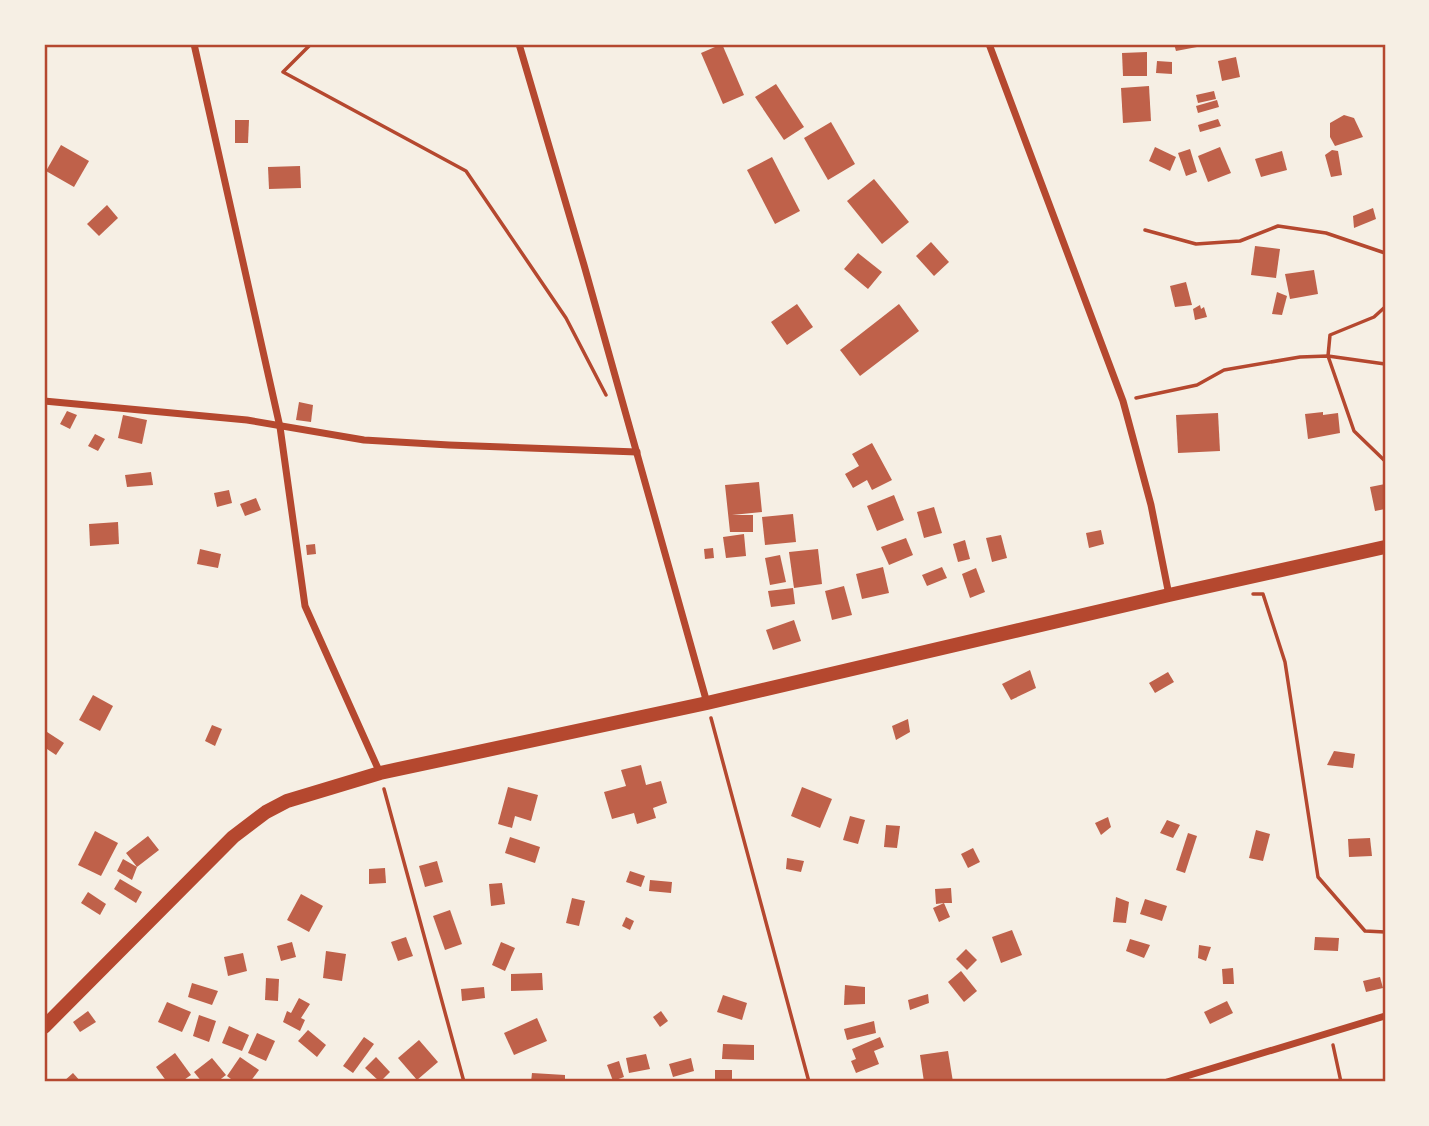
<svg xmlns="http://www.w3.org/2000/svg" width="1429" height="1126" viewBox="0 0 1429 1126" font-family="Ubuntu,sans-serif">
	<rect width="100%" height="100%" fill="#f6efe4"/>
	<g fill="#bf614a">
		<path d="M722,44L744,95L723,104L701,53Z"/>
		<path d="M1174,44H1196L1197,47L1176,51Z"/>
		<path d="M1147,52V76H1123L1122,53Z"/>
		<path d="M1236,57L1240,77L1222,81L1218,61Z"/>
		<path d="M1157,61L1172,62V74L1156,73Z"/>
		<path d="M776,84L804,127L784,140L755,97Z"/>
		<path d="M1149,86L1151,121L1123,123L1121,88Z"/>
		<path d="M1214,91L1216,99L1198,103L1196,95Z"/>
		<path d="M1217,100L1219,107L1198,113L1196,106Z"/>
		<path d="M1344,115L1354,118L1363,137L1335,146L1330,137V123Z"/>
		<path d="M1218,119L1221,126L1200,132L1198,125Z"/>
		<path d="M235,120H249L248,143H235Z"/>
		<path d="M831,122L855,164L828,180L804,138Z"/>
		<path d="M61,145L89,161L74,187L46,171Z"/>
		<path d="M1155,147L1176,157L1170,171L1149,161Z"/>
		<path d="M1220,147L1231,173L1208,182L1198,156Z"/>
		<path d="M1190,149L1197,172L1186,176L1178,153Z"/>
		<path d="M1332,150L1338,151L1342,175L1331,177L1325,155Z"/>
		<path d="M1282,151L1287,170L1261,177L1255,159Z"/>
		<path d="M772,157L800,211L775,224L747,170Z"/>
		<path d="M300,166L301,188L269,189L268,167Z"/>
		<path d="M874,179L909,222L882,244L847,201Z"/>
		<path d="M107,205L118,218L99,236L87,224Z"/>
		<path d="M1373,208L1376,219L1354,228L1353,216Z"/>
		<path d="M931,242L949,262L934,276L916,256Z"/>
		<path d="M1255,246L1280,249L1276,278L1251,275Z"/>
		<path d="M858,253L882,272L868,289L844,269Z"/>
		<path d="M1314,270L1318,294L1290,299L1285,274Z"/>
		<path d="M1186,282L1192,305L1175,307L1170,286Z"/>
		<path d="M1277,292L1287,296L1282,315L1272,314Z"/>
		<path d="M797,304L813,327L787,345L771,322Z"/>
		<path d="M899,304L919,331L860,376L840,350Z"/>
		<path d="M1200,305L1201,309L1204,307L1207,317L1195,320L1193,309Z"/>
		<path d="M299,402L313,405L311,422L296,420Z"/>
		<path d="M67,411L77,415L70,429L60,424Z"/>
		<path d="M1323,412V415L1338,413L1340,433L1308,439L1305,414Z"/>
		<path d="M1218,413L1220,451L1178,453L1176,415Z"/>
		<path d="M123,415L147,420L142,444L118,438Z"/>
		<path d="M95,434L105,439L98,451L88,446Z"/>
		<path d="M872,443L892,480L872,490L867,480L853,488L845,474L859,466L852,454Z"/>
		<path d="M151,472L153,485L127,487L125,475Z"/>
		<path d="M759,482L762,512L732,515H753V532H730L725,485Z"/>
		<path d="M1385,484V509L1375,511L1370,487Z"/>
		<path d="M229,490L232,503L217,507L214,493Z"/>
		<path d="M894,495L904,520L877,531L867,506Z"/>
		<path d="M256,498L261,510L245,516L240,504Z"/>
		<path d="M934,507L942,533L924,538L917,512Z"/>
		<path d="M793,514L796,542L765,545L762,517Z"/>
		<path d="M118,522L119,544L90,546L89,524Z"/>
		<path d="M1101,530L1104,544L1089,548L1086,533Z"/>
		<path d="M744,534L746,556L726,558L723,537Z"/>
		<path d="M1001,535L1007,558L992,562L986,538Z"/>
		<path d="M906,538L913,555L889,565L881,547Z"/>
		<path d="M965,540L970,559L958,562L953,544Z"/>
		<path d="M315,544L316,554L307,555L306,545Z"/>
		<path d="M713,548L714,558L705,559L704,549Z"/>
		<path d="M200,549L221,554L218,568L197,564Z"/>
		<path d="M818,549L822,584L794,588L789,552Z"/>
		<path d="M780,555L786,582L770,585L765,558Z"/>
		<path d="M883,567L889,593L862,599L856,574Z"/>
		<path d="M942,567L947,578L927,586L922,575Z"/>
		<path d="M976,568L985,592L970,598L962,574Z"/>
		<path d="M844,586L852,615L832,620L825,591Z"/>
		<path d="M793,588L795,604L771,607L768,591Z"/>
		<path d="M794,620L801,641L773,650L766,630Z"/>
		<path d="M1030,670L1036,688L1011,700L1002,684Z"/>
		<path d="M1168,672L1174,682L1155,693L1149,683Z"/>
		<path d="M93,695L113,706L100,731L79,720Z"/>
		<path d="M908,719L910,732L896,740L892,726Z"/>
		<path d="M212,725L222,729L215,746L205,741Z"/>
		<path d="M44,730L64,743L56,755L44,747Z"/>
		<path d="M1334,751L1355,754L1353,768L1327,765Z"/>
		<path d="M641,765L646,785L661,781L667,803L653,808L656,818L637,824L634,813L612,819L604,792L626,786L621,770Z"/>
		<path d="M508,787L538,795L531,821L515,816L512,828L498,824Z"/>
		<path d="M802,787L832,799L820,828L791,816Z"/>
		<path d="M850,816L865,820L858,844L843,840Z"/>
		<path d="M1108,817L1111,827L1101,835L1095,823Z"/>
		<path d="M1167,820L1180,825L1173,838L1160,833Z"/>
		<path d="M886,825L900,826L897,848L884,847Z"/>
		<path d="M1256,830L1270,834L1263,861L1249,858Z"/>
		<path d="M95,831L118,843L101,876L78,865Z"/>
		<path d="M1188,833L1197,836L1185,873L1176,870Z"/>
		<path d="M148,836L159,850L137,867L132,880L117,871L123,859L137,867L126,853Z"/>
		<path d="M510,837L540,847L535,863L505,853Z"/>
		<path d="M1370,838L1372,856L1349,857L1348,839Z"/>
		<path d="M973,848L980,862L968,868L961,854Z"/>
		<path d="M787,858L804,861L801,872L786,869Z"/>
		<path d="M437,861L443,882L425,887L419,866Z"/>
		<path d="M385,868L386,883L369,884V869Z"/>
		<path d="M630,871L645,876L641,887L626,882Z"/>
		<path d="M120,879L142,892L136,903L114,889Z"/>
		<path d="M650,880L672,882L671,893L649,891Z"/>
		<path d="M502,883L505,904L491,906L489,884Z"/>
		<path d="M951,888L952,903H944L950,917L939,922L933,908L944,903L936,904L935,889Z"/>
		<path d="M88,892L106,904L100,915L81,903Z"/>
		<path d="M301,894L323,906L309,932L287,920Z"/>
		<path d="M1116,897L1129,902L1126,923L1113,922Z"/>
		<path d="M572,898L585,901L579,926L566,923Z"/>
		<path d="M1145,899L1167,906L1162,921L1140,914Z"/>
		<path d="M450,910L462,944L445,950L433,916Z"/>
		<path d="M626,917L634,921L630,930L622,926Z"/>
		<path d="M1012,930L1022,955L1001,963L992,937Z"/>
		<path d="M406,937L413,956L398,961L391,942Z"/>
		<path d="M1315,937L1339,938L1338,951L1314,950Z"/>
		<path d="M1130,939L1150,945L1144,958L1126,951Z"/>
		<path d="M292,942L296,957L281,961L277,946Z"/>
		<path d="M501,942L515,948L505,971L492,965Z"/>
		<path d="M1199,945L1211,947L1206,961L1198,958Z"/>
		<path d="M966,949L977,960L967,970L956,959Z"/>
		<path d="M326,951L346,954L342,981L323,978Z"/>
		<path d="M243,953L247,971L228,976L224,957Z"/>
		<path d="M1233,968L1234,984H1223L1222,969Z"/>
		<path d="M961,971L977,991L964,1002L948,982Z"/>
		<path d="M542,973L543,990L511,991V974Z"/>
		<path d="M1380,977L1383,988L1366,992L1363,981Z"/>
		<path d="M266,978L279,979L278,1001L265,1000Z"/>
		<path d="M192,983L218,991L212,1005L188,997Z"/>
		<path d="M845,985L865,987V1004L844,1005Z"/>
		<path d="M484,987L485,998L462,1001L461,989Z"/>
		<path d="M928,994L929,1003L910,1010L908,1000Z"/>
		<path d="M723,995L747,1003L742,1020L717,1012Z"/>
		<path d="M299,998L310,1004L301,1018L305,1020L300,1031L283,1022L287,1011L291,1013Z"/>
		<path d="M1227,1001L1233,1013L1210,1024L1204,1012Z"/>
		<path d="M167,1002L191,1012L182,1032L158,1022Z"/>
		<path d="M88,1011L96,1022L80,1032L73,1022Z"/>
		<path d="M661,1011L668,1021L660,1027L653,1017Z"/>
		<path d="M199,1015L216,1021L209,1042L193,1036Z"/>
		<path d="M537,1018L547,1041L514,1055L504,1033Z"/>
		<path d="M874,1021L876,1033L847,1040L844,1029Z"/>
		<path d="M229,1026L249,1035L242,1051L222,1043Z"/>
		<path d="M308,1030L326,1045L317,1057L298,1041Z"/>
		<path d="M257,1033L275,1041L266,1061L248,1053Z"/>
		<path d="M364,1037L374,1044L353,1073L343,1066Z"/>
		<path d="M880,1037L884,1047L874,1051L879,1064L856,1073L851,1061L856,1059L852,1049Z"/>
		<path d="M419,1040L438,1062L417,1080L398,1058Z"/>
		<path d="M723,1044L754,1045V1060L722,1059Z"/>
		<path d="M948,1051L953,1082H924L920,1055Z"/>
		<path d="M175,1053L191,1075L181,1082H167L156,1067Z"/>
		<path d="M646,1054L650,1069L629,1073L626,1058Z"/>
		<path d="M240,1057L259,1070L250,1082H235L227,1076Z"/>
		<path d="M376,1057L390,1072L380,1082L365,1068Z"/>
		<path d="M212,1058L226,1075L217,1082H202L194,1072Z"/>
		<path d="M691,1058L694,1071L673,1077L669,1064Z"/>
		<path d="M619,1061L624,1077L613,1081L607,1065Z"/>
		<rect x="715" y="1070" width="17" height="12"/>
		<path d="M73,1073L81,1082H63Z"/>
		<path d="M532,1073L565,1075V1082H531Z"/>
		<path d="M767,1079L787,1080V1082H767Z"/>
	</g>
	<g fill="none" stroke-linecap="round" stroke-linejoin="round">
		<g stroke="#b5482f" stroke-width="3.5">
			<path d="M311,44L283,72L466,171L566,318L606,395"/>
			<path d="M1145,230L1196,244L1240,241L1278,226L1326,233L1385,253"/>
			<path d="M1385,307L1374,317L1330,335L1328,356L1354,431L1385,461"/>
			<path d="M1136,398L1197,385L1224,370L1300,357L1328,356L1385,364"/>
			<path d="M1253,594H1263L1285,662L1318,877L1365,931L1385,932"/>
			<path d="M711,718L809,1082"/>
			<path d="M384,789L464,1082"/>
			<path d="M1333,1045L1341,1082"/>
		</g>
		<g stroke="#b5482f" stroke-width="7">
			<path d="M194,44L280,427L305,606L380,773"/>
			<path d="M519,44L584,265L707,703"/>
			<path d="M989,44L1123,401L1151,505L1169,595"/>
			<path d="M44,401L247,420L364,440L449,445L637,452"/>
			<path d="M1167,1082L1385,1016"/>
		</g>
		<path stroke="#b5482f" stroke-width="14" d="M44,1027L233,837L266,812L287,801L380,773L707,703L1169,595L1385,547"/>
	</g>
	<rect width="1429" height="1126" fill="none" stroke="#f6efe4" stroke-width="91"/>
	<rect x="46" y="46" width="1338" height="1034" fill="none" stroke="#b5482f" stroke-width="2.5"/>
</svg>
